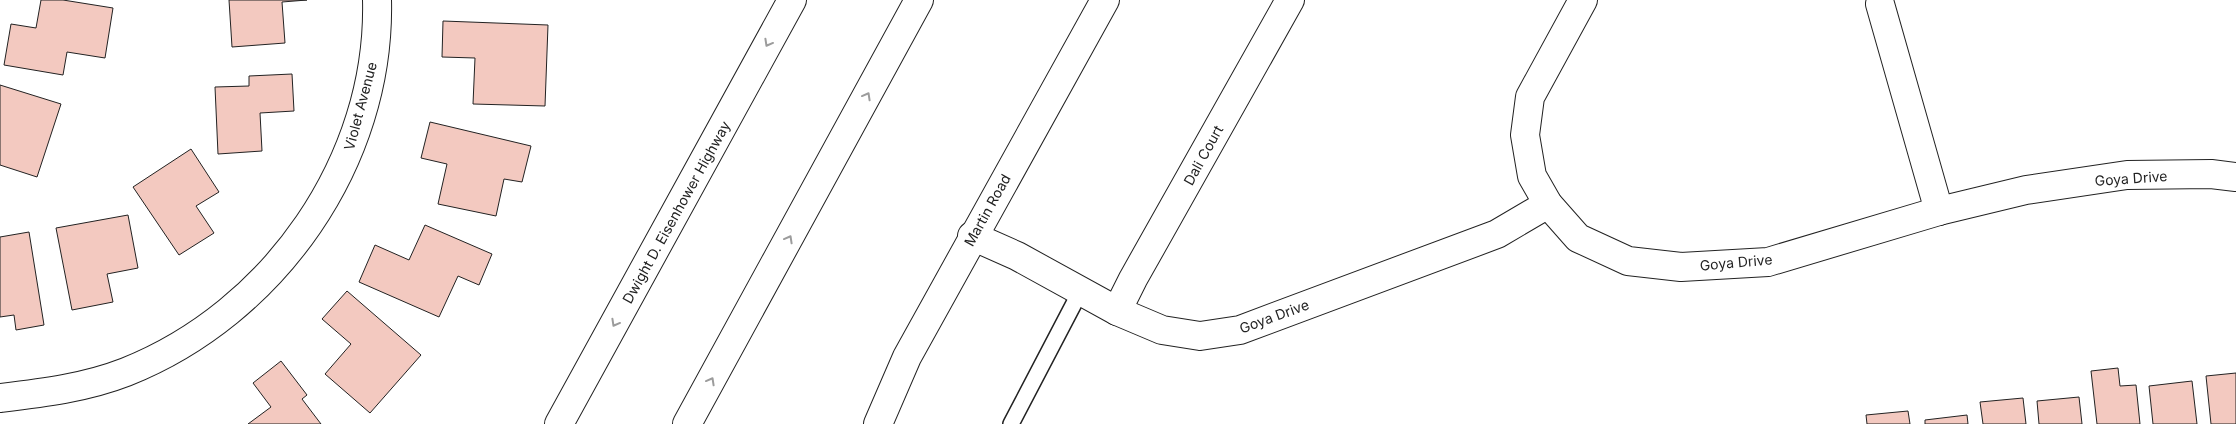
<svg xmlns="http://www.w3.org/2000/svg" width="2236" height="424" viewBox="0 0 2236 424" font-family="Inter,sans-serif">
	<rect width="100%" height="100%" fill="#fff"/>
	<g fill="#f3c9c0" stroke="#222">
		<path d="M41,0H63L113,8L105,58L67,52L63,75L4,65L11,24L36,28Z"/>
		<path d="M229,0H307L282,2L285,43L232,47Z"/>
		<path d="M443,21L548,25L545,106L473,104L475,58L442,57Z"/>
		<path d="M292,74L294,111L260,113L262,151L218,154L215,87L249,86V76Z"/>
		<path d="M0,85L61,104L37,177L0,165Z"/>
		<path d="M430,122L531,146L522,182L504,179L496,216L438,204L447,164L421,158Z"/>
		<path d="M191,149L219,192L196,206L214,233L179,255L133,187Z"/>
		<path d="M128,215L138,268L107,274L113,302L72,310L56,228Z"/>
		<path d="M425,225L492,254L479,285L458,276L439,317L359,282L375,245L409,260Z"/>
		<path d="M29,232L44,325L16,330L14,315L0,317V237Z"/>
		<path d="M347,291L421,355L370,413L325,374L351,344L322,319Z"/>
		<path d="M281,361L307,395L302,399L321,424H248L271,407L253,383Z"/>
		<path d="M2118,368L2120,386L2136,385L2140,424H2097L2091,371Z"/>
		<path d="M2236,373V424H2211L2206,376Z"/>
		<path d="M2192,381L2197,424H2153L2149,386Z"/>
		<path d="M2079,397L2082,424H2039L2037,401Z"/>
		<path d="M2023,398L2026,424H1983L1980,402Z"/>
		<path d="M1908,411L1910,424H1867L1866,415Z"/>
		<path d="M1967,415L1968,424H1925V420Z"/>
	</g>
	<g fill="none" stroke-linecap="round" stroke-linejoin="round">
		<defs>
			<path id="lane" d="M1011,424L1080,292"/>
			<g id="street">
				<path d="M1583,0L1530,97L1525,135L1532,176L1548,204L1578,238L1628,261L1681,267L1768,262L1939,211L2026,190L2127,175L2211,174L2236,177"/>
				<path d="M1880,4L1939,211"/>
				<path d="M972,236L1017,256L1117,311L1162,330L1200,336L1240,330L1497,234L1548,204"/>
				<path d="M1117,311L1133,279L1290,0"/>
				<path d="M0,398C42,393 85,388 126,372C274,313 381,161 377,0"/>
				<path d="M878,424L907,357L1105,0"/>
			</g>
			<g id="highway">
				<path d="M559,424L792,0"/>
				<path d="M687,424L919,0"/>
			</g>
		</defs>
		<use href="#lane" stroke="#222" stroke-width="18"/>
		<use href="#street" stroke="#222" stroke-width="30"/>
		<use href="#highway" stroke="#222" stroke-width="30"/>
		<use href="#lane" stroke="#fff" stroke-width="15"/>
		<use href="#street" stroke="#fff" stroke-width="28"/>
		<use href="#highway" stroke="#fff" stroke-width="28"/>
	</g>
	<defs><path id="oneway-chevron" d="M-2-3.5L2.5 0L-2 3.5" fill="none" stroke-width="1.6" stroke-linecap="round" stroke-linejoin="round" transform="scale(1.25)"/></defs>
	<g stroke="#9c9c9c">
		<use href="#oneway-chevron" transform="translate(768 43) rotate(119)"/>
		<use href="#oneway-chevron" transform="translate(867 96) rotate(-61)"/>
		<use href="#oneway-chevron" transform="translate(789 239) rotate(-61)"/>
		<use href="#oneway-chevron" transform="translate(615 323) rotate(119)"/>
		<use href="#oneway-chevron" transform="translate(711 381) rotate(-61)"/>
	</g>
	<g text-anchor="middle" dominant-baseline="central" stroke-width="4" stroke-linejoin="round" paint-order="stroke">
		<g font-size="14" fill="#222" stroke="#fff">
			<text transform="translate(360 106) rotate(-75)">Violet Avenue</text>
			<text transform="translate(1203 155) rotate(-61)">Dali Court</text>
			<text transform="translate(2131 178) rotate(-4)">Goya Drive</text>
			<text transform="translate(987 210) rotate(-61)">Martin Road</text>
			<text transform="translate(676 212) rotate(-61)">Dwight D. Eisenhower Highway</text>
			<text transform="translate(1736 262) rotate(-5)">Goya Drive</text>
			<text transform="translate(1274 316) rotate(-20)">Goya Drive</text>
		</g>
	</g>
</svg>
